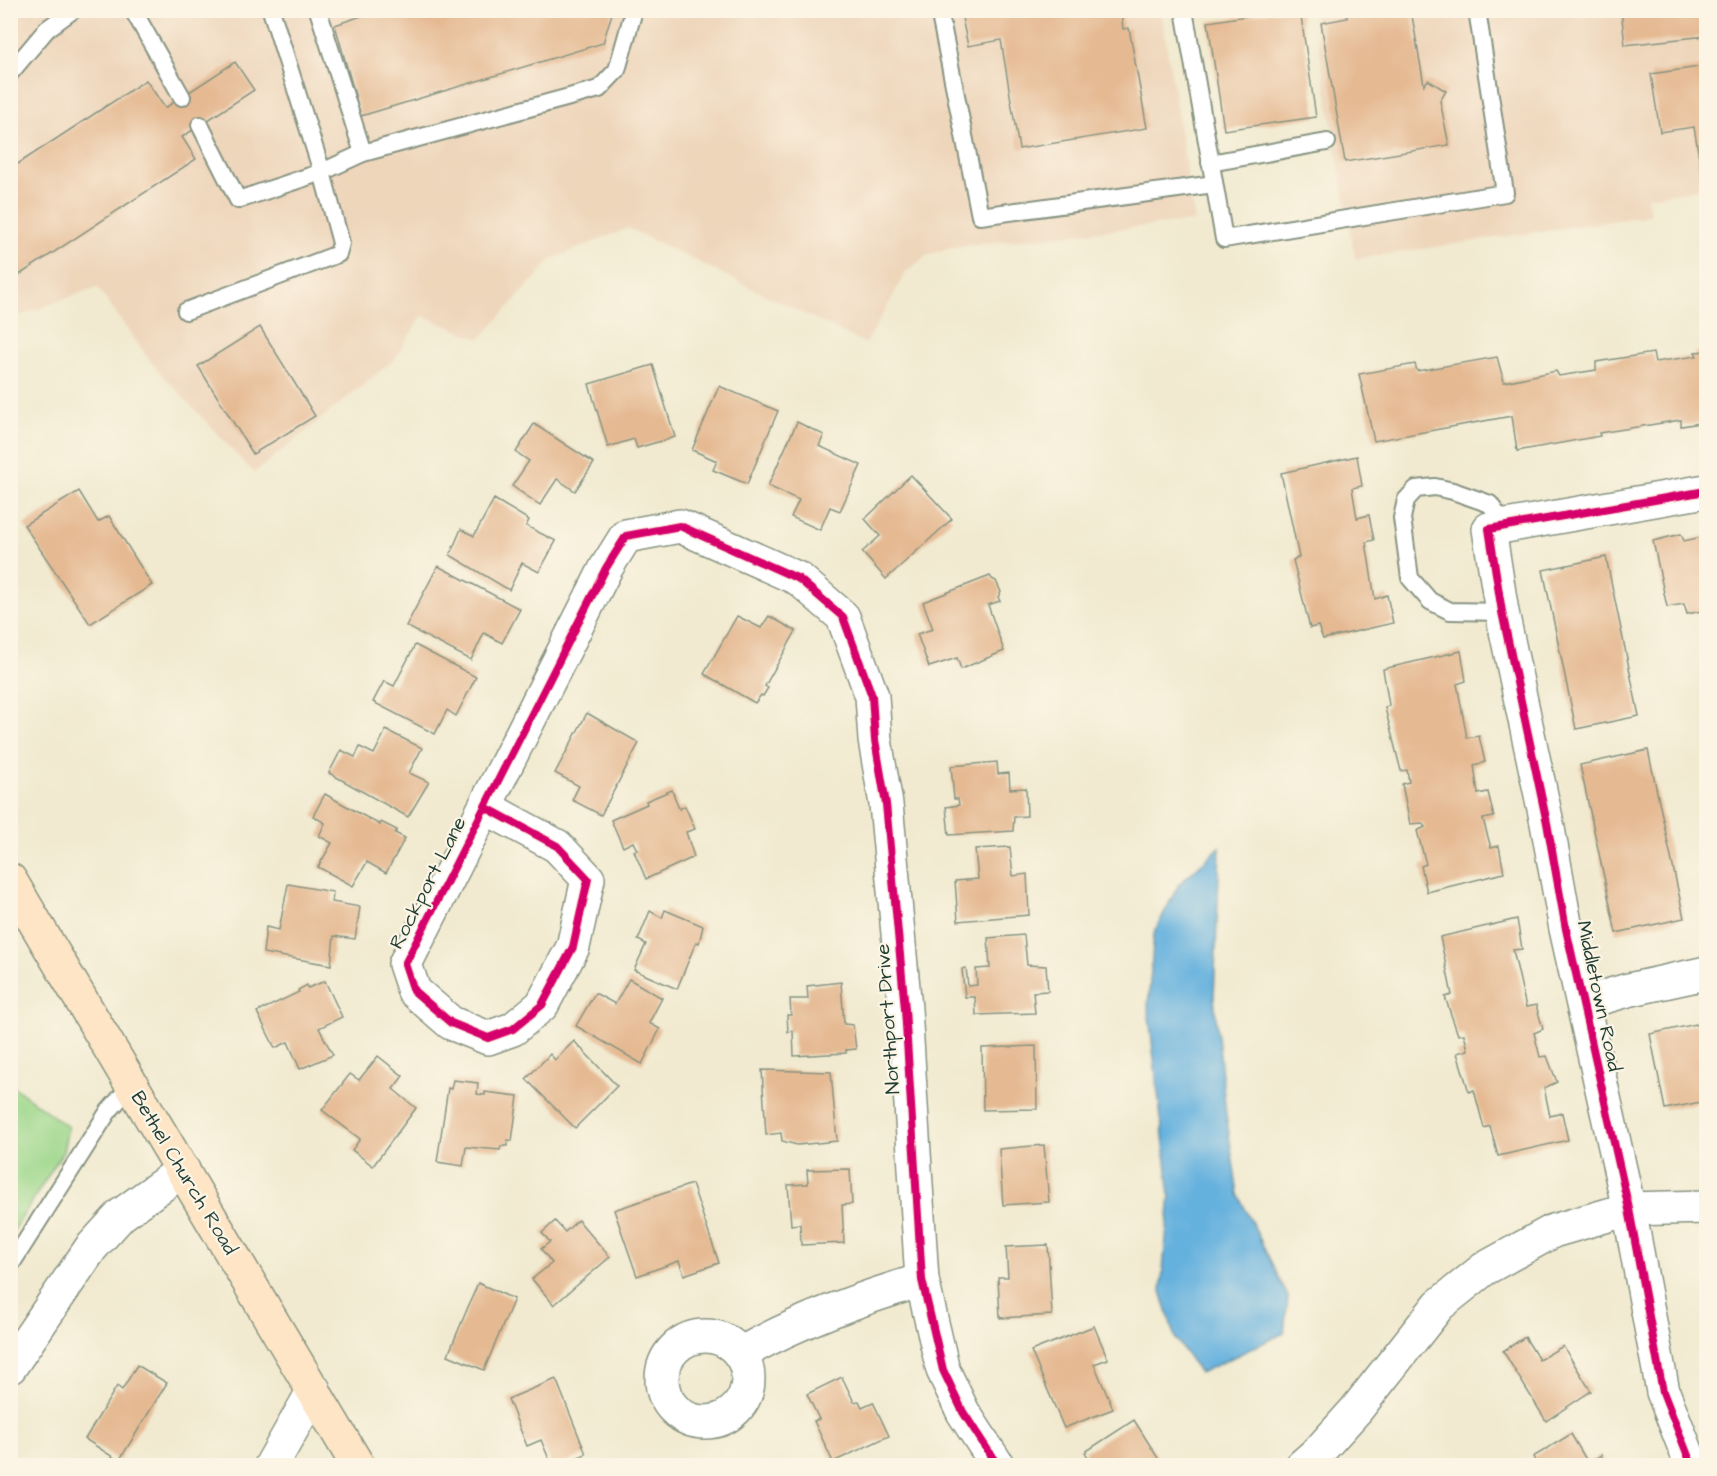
<svg xmlns="http://www.w3.org/2000/svg" width="1717" height="1476" viewBox="0 0 1717 1476" font-family="'Architects Daughter',sans-serif">
	<rect width="100%" height="100%" fill="#fcf5e5"/>
	<filter id="ink" filterUnits="userSpaceOnUse"><feTurbulence type="fractalNoise" baseFrequency=".0167" numOctaves="2"/><feDisplacementMap in="SourceGraphic" scale="12" xChannelSelector="R" yChannelSelector="G"/><feConvolveMatrix kernelMatrix="1 2 1 2 8 2 1 2 1" color-interpolation-filters="sRGB"/></filter>
	<filter id="wash" filterUnits="userSpaceOnUse"><feTurbulence type="fractalNoise" baseFrequency=".008" numOctaves="4" result="noise"/><feDisplacementMap in="SourceGraphic" scale="24" xChannelSelector="R" yChannelSelector="G"/><feGaussianBlur stdDeviation="1.35" result="paint"/><feColorMatrix in="noise" values="0 0 0 0 0 0 0 0 0 0 0 0 0 0 0 0 0 1.4 0 .05"/><feComposite in="paint" operator="in"/></filter>
	<g filter="url(#wash)">
		<rect width="100%" height="100%" fill="#f1ead0"/>
		<g fill="#eed6bb">
			<path d="M11,11H1161L1195,221L952,247L926,256L906,272L866,344L628,228L552,259L480,339L422,316L394,360L254,473L153,365L97,287L11,319Z"/>
			<path d="M1313,11H1706V188L1647,197L1651,215L1355,259Z"/>
		</g>
		<path fill="#9cd78b" stroke="#5e8a60" stroke-width="1.5" d="M11,1085L68,1127L63,1152L11,1235Z"/>
		<path fill="#65b1de" stroke="#427789" stroke-width="1.5" d="M1220,847L1214,998L1226,1115L1238,1194L1288,1297L1284,1333L1200,1373L1175,1338L1161,1291L1170,1196L1148,1007L1154,933L1179,884Z"/>
		<g id="blocks">
			<g fill="#e5ba93">
				<path d="M379,10H613L603,43L361,116L335,25Z"/>
				<path d="M996,10H1121L1123,29L1129,28L1147,128L1019,149L1001,40L968,46L962,18Z"/>
				<path d="M1283,10H1300L1316,117L1224,130L1208,22Z"/>
				<path d="M1347,10H1384V12L1411,10L1424,85L1428,80L1446,91L1440,101L1449,145L1345,162L1321,23L1347,18Z"/>
				<path d="M1621,10H1706V36L1625,45Z"/>
				<path d="M235,62L254,90L182,137L196,159L10,281V169L146,80L165,108Z"/>
				<path d="M1706,66V180L1703,181L1694,127L1660,132L1651,74Z"/>
				<path d="M260,327L315,416L253,454L198,366Z"/>
				<path d="M1706,351V422L1681,426V420L1599,433L1600,436L1517,451L1512,416L1374,441L1359,374L1415,364L1417,371L1497,357L1504,382L1556,371L1559,376L1596,370V362L1653,353L1655,362L1697,356L1695,352Z"/>
				<path d="M653,365L675,437L637,448L634,439L608,447L589,384Z"/>
				<path d="M719,386L778,411L747,484L713,470L717,461L692,450Z"/>
				<path d="M797,422L824,435L819,446L861,465L840,511L830,507L820,530L791,517L799,500L768,486Z"/>
				<path d="M534,424L594,463L575,491L557,479L540,505L512,486L529,461L516,452Z"/>
				<path d="M1357,456L1362,486L1352,488L1357,518L1369,515L1374,540L1366,542L1375,599L1387,595L1393,623L1323,639L1318,626L1310,628L1293,560L1299,557L1281,473Z"/>
				<path d="M911,475L952,519L886,579L862,552L880,536L865,519Z"/>
				<path d="M79,491L98,522L109,516L152,585L90,624L24,525Z"/>
				<path d="M494,499L529,520L526,526L556,541L539,572L522,563L509,590L450,555L461,529L474,536Z"/>
				<path d="M1681,534L1684,541L1706,536V610L1687,614L1684,604L1667,607L1653,541Z"/>
				<path d="M1606,557L1639,716L1576,729L1543,570Z"/>
				<path d="M438,566L520,609L502,643L484,633L471,660L406,626Z"/>
				<path d="M990,576L992,579L996,581L1001,592L998,597L1000,601L988,605L1004,651L961,669L957,658L929,667L917,634L933,629L923,602Z"/>
				<path d="M737,616L761,628L769,616L796,631L765,686L768,688L763,696L761,695L755,703L704,674Z"/>
				<path d="M415,645L476,677L456,716L447,710L435,734L373,702L384,681L394,686Z"/>
				<path d="M1461,651L1466,681L1457,684L1467,738L1479,736L1485,762L1474,765L1478,794L1488,792L1494,817L1483,819L1491,848L1499,846L1504,873L1427,892L1421,866L1426,864L1417,831L1425,827L1422,823L1410,824L1402,784L1409,782L1407,770L1401,771L1385,708L1389,705L1383,669Z"/>
				<path d="M587,713L639,743L601,815L572,800L579,786L555,773Z"/>
				<path d="M386,730L422,748L409,773L429,782L408,817L329,773L341,750L355,757L360,747L374,754Z"/>
				<path d="M1648,750L1684,918L1616,933L1580,765Z"/>
				<path d="M997,762L998,774L1009,773L1010,789L1026,788L1027,816L1014,817L1013,831L949,835L946,807L959,805L958,799H954L951,766Z"/>
				<path d="M672,790L679,809L685,806L695,829L686,832L694,857L646,879L634,851L637,850L633,842L623,847L611,820L647,804L646,801Z"/>
				<path d="M325,794L380,825L381,822L397,830L395,833L405,838L386,873L367,862L353,886L318,867L332,843L319,836L325,823L313,816Z"/>
				<path d="M1010,847L1013,876L1027,874L1029,915L958,921L955,881L978,879L975,849Z"/>
				<path d="M288,884L333,892L332,902L360,907L355,939L334,936L331,965L263,953L266,927L279,930Z"/>
				<path d="M665,910L703,926L699,943L696,942L677,989L634,970L646,944L638,940L650,911L662,918Z"/>
				<path d="M1517,919L1522,949L1513,950L1526,1007L1536,1005L1543,1029L1534,1033L1540,1057L1547,1056L1557,1082L1544,1088L1550,1116L1562,1113L1568,1140L1498,1156L1490,1126L1484,1128L1474,1090L1469,1092L1457,1053L1468,1050L1464,1034L1458,1035L1445,997L1452,995L1440,937Z"/>
				<path d="M1024,935L1027,965L1046,966L1048,991L1033,992L1035,1013L976,1015L975,997H965L962,969L966,968L968,986L977,985L976,969L990,968L988,938Z"/>
				<path d="M629,979L662,998L649,1023L660,1029L642,1064L576,1026L595,993L615,1004Z"/>
				<path d="M325,981L342,1017L319,1028L333,1055L300,1069L288,1042L275,1048L257,1012L299,992L298,990L307,985L308,988Z"/>
				<path d="M841,982L844,1024L853,1025L856,1049L846,1050V1053L794,1056L793,1031L788,1032L787,1015H791L790,999H808L807,986Z"/>
				<path d="M1696,1024L1700,1030L1706,1029V1101L1665,1109L1650,1034Z"/>
				<path d="M574,1041L617,1086L575,1128L526,1079L550,1054L555,1060Z"/>
				<path d="M1036,1046L1037,1109L983,1110L982,1048Z"/>
				<path d="M378,1056L403,1076L393,1089L416,1108L373,1166L352,1150L360,1139L322,1110L350,1074L359,1080Z"/>
				<path d="M762,1070L831,1072L837,1141L797,1145L782,1141L781,1133L766,1135Z"/>
				<path d="M453,1080L478,1083L477,1094L485,1095V1092L518,1096L512,1141L508,1140L507,1146H501L500,1150L466,1147L463,1166L437,1162L448,1088L451,1089Z"/>
				<path d="M1044,1145L1049,1202L1003,1205L999,1149Z"/>
				<path d="M850,1169L852,1204L842,1205L844,1243L801,1245L800,1224L791,1225L788,1185L808,1184L807,1170Z"/>
				<path d="M692,1184L719,1263L684,1275L679,1261L637,1276L614,1210Z"/>
				<path d="M578,1220L610,1257L554,1305L532,1279L552,1263L541,1249L550,1242L542,1233L555,1221L565,1232Z"/>
				<path d="M1048,1245L1052,1315L1000,1318L998,1277H1008L1006,1247Z"/>
				<path d="M478,1283L514,1299L484,1370L448,1355Z"/>
				<path d="M1094,1326L1108,1359L1094,1364L1113,1409L1064,1428L1031,1351Z"/>
				<path d="M1525,1337L1539,1360L1563,1346L1591,1391L1546,1421L1503,1351Z"/>
				<path d="M137,1365L167,1383L119,1461L85,1439L117,1386L122,1390Z"/>
				<path d="M842,1377L854,1402L859,1401L862,1407L873,1402L889,1436L833,1462L814,1421L819,1419L807,1394Z"/>
				<path d="M556,1379L586,1454L557,1466H552L541,1440L527,1446L508,1399Z"/>
				<path d="M1134,1420L1163,1466H1093L1085,1452Z"/>
				<path d="M1571,1434L1588,1463L1601,1455L1607,1466H1538L1533,1457Z"/>
			</g>
		</g>
	</g>
	<g filter="url(#ink)">
		<use href="#blocks" fill-opacity="0" stroke="#889482" stroke-width="1.5"/>
		<g fill="none" stroke-linecap="round" stroke-linejoin="round">
			<defs>
				<g id="lane">
					<path d="M133,10L182,97"/>
					<path d="M318,10L363,153"/>
					<path d="M939,10L980,216L1214,184"/>
					<path d="M1184,10L1224,239L1505,193L1477,10"/>
					<path d="M10,73L47,29L73,10"/>
					<path d="M200,125L238,200L322,172L363,153L599,89L617,70L634,10"/>
					<path d="M1210,163L1327,142"/>
					<path d="M186,311L338,254L341,243L322,172L271,10"/>
					<path d="M1502,612L1450,611L1430,601L1410,578L1402,518L1406,500L1416,489L1435,487L1453,491L1490,504L1506,527"/>
					<path d="M10,1266L108,1112L132,1084"/>
				</g>
				<g id="street">
					<path d="M485,807L557,846L588,879L573,947L542,1005L513,1029L488,1038L451,1023L414,991L405,964L606,568L626,536L680,526L799,579L843,617L872,696L875,740L886,804L905,1009L922,1280L943,1370L963,1412L998,1466"/>
					<path d="M1583,1003L1628,990L1706,973"/>
					<circle cx="705" cy="1379" r="43"/>
					<path d="M740,1354C798,1321 859,1299 922,1280"/>
					<path d="M10,1367L91,1248L121,1215L183,1170"/>
					<path d="M271,1466L314,1390"/>
					<path d="M1302,1466L1320,1450L1356,1410L1439,1305L1484,1269L1553,1231L1629,1209L1706,1207"/>
					<path d="M1692,1466L1663,1392L1629,1209L1566,929L1547,823L1502,612L1489,529L1706,491"/>
				</g>
				<path id="secondary" d="M10,880L358,1466"/>
			</defs>
			<use href="#lane" stroke="#889482" stroke-width="20"/>
			<use href="#street" stroke="#889482" stroke-width="36"/>
			<use href="#secondary" stroke="#889482" stroke-width="36"/>
			<use href="#lane" stroke="#fff" stroke-width="16"/>
			<use href="#street" stroke="#fff" stroke-width="33"/>
			<use href="#secondary" stroke="#fde5c5" stroke-width="33"/>
			<defs>
				<g id="cycleway">
					<path d="M485,807L557,846L588,879L573,947L542,1005L513,1029L488,1038L451,1023L414,991L405,964L606,568L626,536L680,526L799,579L843,617L872,696L875,740L886,804L905,1009L922,1280L943,1370L963,1412L998,1466"/>
					<path d="M1692,1466L1663,1392L1629,1209L1566,929L1547,823L1502,612L1489,529L1706,491"/>
				</g>
			</defs>
			<use href="#cycleway" stroke="#fcf5e5" stroke-width="11"/>
			<use href="#cycleway" stroke="#d6006c" stroke-width="8"/>
		</g>
	</g>
	<g text-anchor="middle" dominant-baseline="central" stroke-width="4.5" stroke-linejoin="round" paint-order="stroke">
		<g font-size="20" fill="#1f3d34" stroke="#fcf5e5">
			<text transform="translate(428 883) rotate(-63)">Rockport Lane</text>
			<text transform="translate(1599 996) rotate(78)">Middletown Road</text>
			<text transform="translate(888 1019) rotate(-94)">Northport Drive</text>
			<text transform="translate(184 1173) rotate(59)">Bethel Church Road</text>
		</g>
	</g>
	<rect width="1717" height="1476" fill="none" stroke="#fcf5e5" stroke-width="36"/>
</svg>
